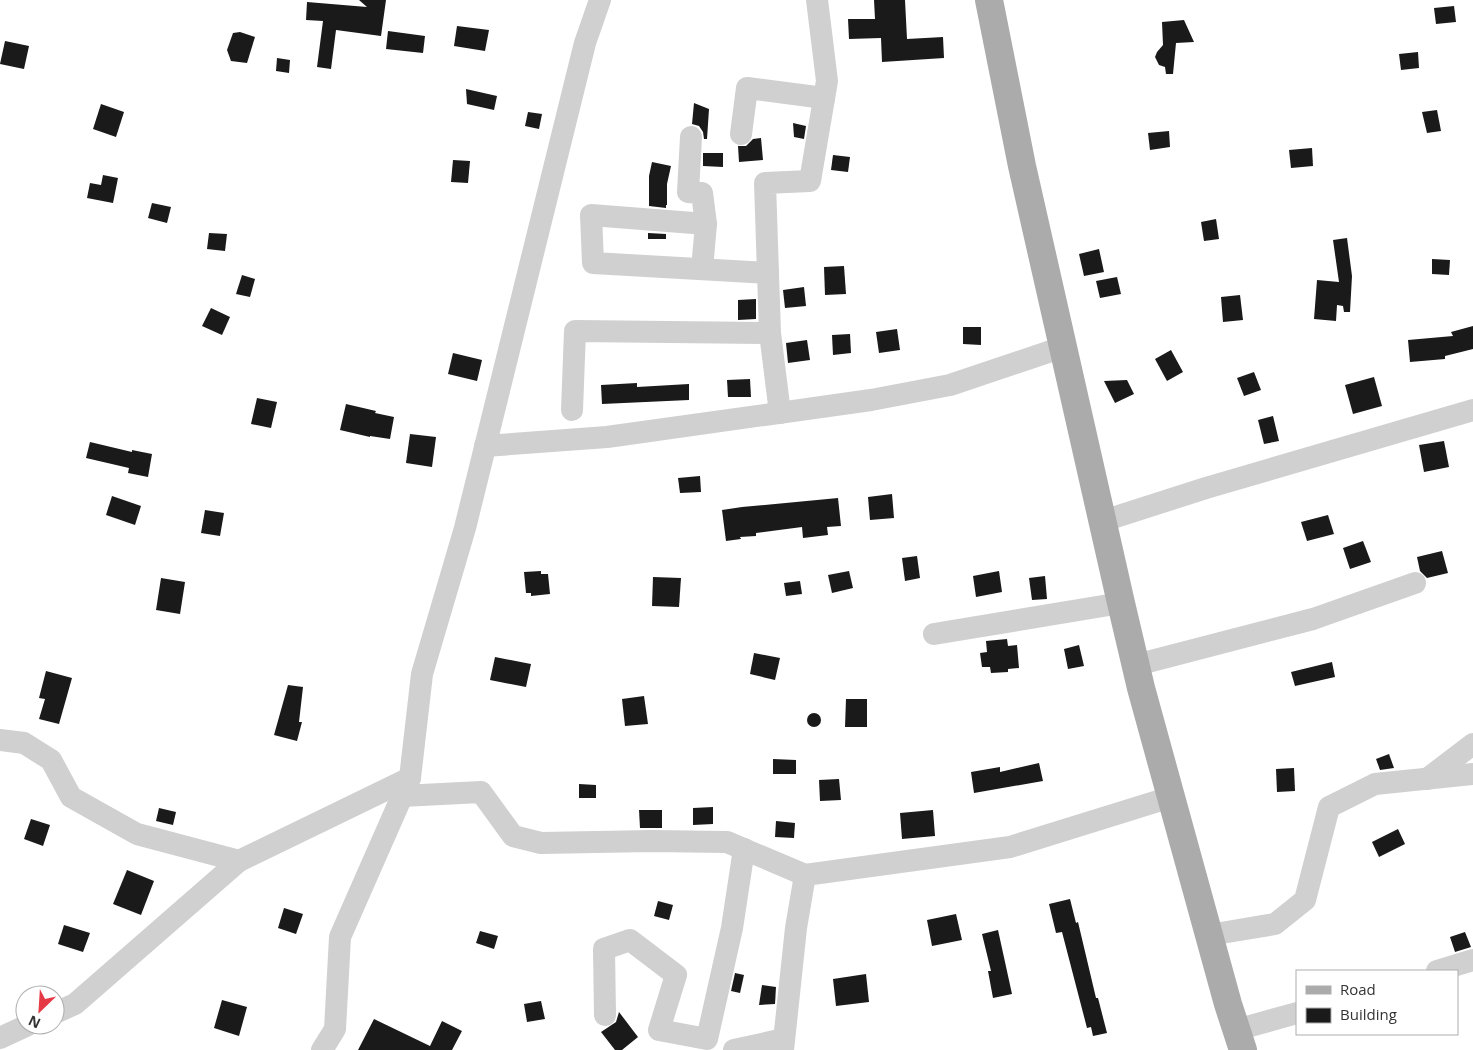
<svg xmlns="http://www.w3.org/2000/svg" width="1473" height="1050" viewBox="0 0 1473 1050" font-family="'Open Sans',sans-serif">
	<rect width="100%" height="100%" fill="#fff"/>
	<g fill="#1a1a1a">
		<path d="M359,0H386L381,36L336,30L331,69L317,67L323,21L306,20L307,2L367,7Z"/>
		<path d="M874,0H905L907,39L943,37L944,58L882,62L881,38L849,39L848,19H875Z"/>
		<path d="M1454,6L1456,22L1436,24L1434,8Z"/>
		<path d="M1184,20L1194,42L1176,43L1173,74H1166L1165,67L1159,65L1155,57L1157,52L1163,45L1162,22Z"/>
		<path d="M457,26L489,30L485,51L454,46Z"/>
		<path d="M388,31L425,36L423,53L386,49Z"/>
		<path d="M240,32L255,37L247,63L231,61L227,50L233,33Z"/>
		<path d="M5,41L29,46L24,69L0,64Z"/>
		<path d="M1418,52L1419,68L1401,70L1399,54Z"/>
		<path d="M277,58L290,60L289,73L276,71Z"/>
		<path d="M466,89L497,96L494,110L467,104Z"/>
		<path d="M694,103L709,109L707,139H704L703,132L699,126L692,124Z"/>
		<path d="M101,104L124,112L116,137L93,129Z"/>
		<path d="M1437,110L1441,131L1427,133L1422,112Z"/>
		<path d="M528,112L542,114L539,129L525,126Z"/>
		<path d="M793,123L806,126L804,139L794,137Z"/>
		<path d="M1169,131L1170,147L1150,150L1148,133Z"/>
		<path d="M761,138L763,160L739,162L738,146H746L753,139Z"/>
		<path d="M1312,148L1313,166L1291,168L1289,150Z"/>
		<path d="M703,153H723V167L703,166Z"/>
		<path d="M833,155L850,157L848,172L831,170Z"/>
		<path d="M453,160L470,161L468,183L451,182Z"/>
		<path d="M652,162L671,166L667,184V205H666V208L649,206V176Z"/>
		<path d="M103,175L118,178L113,203L87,198L90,183L101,185Z"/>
		<path d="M152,203L171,207L167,223L148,218Z"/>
		<path d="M1216,219L1219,239L1204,241L1201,222Z"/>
		<path d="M209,233L227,234L225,251L207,249Z"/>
		<path d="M648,233L666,234V239H648Z"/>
		<path d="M1347,238L1352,276L1350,312H1344L1343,306L1337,305L1336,321L1314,319L1317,280L1339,282L1333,240Z"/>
		<path d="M1099,249L1104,272L1084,276L1079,254Z"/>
		<path d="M1432,259L1450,260L1449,275L1432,274Z"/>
		<path d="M844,266L846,294L825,295L824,267Z"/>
		<path d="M242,275L255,279L250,297L236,294Z"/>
		<path d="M1117,277L1121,294L1100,298L1096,281Z"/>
		<path d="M804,287L806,306L785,308L783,290Z"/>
		<path d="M1240,295L1243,320L1223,322L1221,297Z"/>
		<path d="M756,299V319L738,320V300Z"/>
		<path d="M211,308L230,317L222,335L202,326Z"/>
		<path d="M1473,326V349L1445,356V359L1410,362L1408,340L1453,336L1451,332Z"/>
		<path d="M963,327H981V345L963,344Z"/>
		<path d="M897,329L900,350L879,353L876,332Z"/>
		<path d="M850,334L851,353L833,355L832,335Z"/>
		<path d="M807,340L810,360L788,363L786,343Z"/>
		<path d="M1171,350L1183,372L1167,381L1155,359Z"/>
		<path d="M453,353L482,360L477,381L448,374Z"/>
		<path d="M1254,372L1261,390L1244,396L1237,378Z"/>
		<path d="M1374,377L1382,406L1353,414L1345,385Z"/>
		<path d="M750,379L751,397H728L727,380Z"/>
		<path d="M1127,380L1134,394L1115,403L1104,381Z"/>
		<path d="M637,383V387L689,384V400L602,404L601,385Z"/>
		<path d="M257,398L277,402L271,428L251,424Z"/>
		<path d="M346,404L376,411L375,413L394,417L390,439L370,436V437L340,430Z"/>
		<path d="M1273,416L1279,441L1264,444L1258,420Z"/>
		<path d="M410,434L436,437L432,467L406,463Z"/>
		<path d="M1444,441L1449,467L1424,472L1419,445Z"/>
		<path d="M90,442L132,452V450L152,454L148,477L128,473L129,468L86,458Z"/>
		<path d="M700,476L701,492L680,493L678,478Z"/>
		<path d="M892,494L894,518L870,520L868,497Z"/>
		<path d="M112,496L141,506L135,525L106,515Z"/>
		<path d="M838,498L841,526L827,527L828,535L803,538L802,527L756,533V536L740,537L741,539L726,541L722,510L742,507Z"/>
		<path d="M205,510L224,513L220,536L201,533Z"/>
		<path d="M1328,515L1334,534L1307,541L1301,522Z"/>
		<path d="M1363,541L1371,562L1350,569L1343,548Z"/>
		<path d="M1442,551L1448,573L1427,578L1420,571L1417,557Z"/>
		<path d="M917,556L920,578L905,581L902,558Z"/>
		<path d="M541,571V574H548L550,594L531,596V593H526L524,572Z"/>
		<path d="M849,571L853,588L832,593L828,575Z"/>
		<path d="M999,571L1002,592L976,597L973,576Z"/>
		<path d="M1045,576L1047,599L1032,600L1029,578Z"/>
		<path d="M653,577L681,578L679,607L652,606Z"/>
		<path d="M161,578L185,582L180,614L156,610Z"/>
		<path d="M800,581L802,594L786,596L784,583Z"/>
		<path d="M1007,639L1008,646L1017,645L1019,668L1008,669V672L991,673L990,667H982L980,653L987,652L986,641Z"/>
		<path d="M1079,645L1084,666L1068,669L1064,649Z"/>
		<path d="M754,653L780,658L775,680L750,674Z"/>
		<path d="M495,657L531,664L526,687L490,680Z"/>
		<path d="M1332,662L1335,677L1295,686L1291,672Z"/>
		<path d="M46,671L72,678L59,724L39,719L45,699L39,698Z"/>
		<path d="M288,685L303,687L299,722H302L297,741L274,735Z"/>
		<path d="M644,696L648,724L625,726L622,699Z"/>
		<path d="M846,699H867V727H845Z"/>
		<circle cx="814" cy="720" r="7"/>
		<path d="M1389,754L1394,768L1380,770L1376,759Z"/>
		<path d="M773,759L796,760V774H773Z"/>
		<path d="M1039,763L1043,781L974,793L971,772L1000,767V772Z"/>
		<path d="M1294,768L1295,791L1277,792L1276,769Z"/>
		<path d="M839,779L841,800L820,801L819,780Z"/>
		<path d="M579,784L596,785V798H579Z"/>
		<path d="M713,807V824L693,825V808Z"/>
		<path d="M159,808L176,812L173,825L156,821Z"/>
		<path d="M639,810H662V828H640Z"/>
		<path d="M933,810L935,836L902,839L900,813Z"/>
		<path d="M31,819L50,825L43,846L24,839Z"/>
		<path d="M776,821L795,823L794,838L775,837Z"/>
		<path d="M1398,829L1405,844L1379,857L1372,842Z"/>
		<path d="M127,870L154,881L141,915L113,904Z"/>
		<path d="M1070,899L1076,923L1078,922L1096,998H1098L1107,1033L1093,1036L1091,1027L1087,1028L1062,932L1056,933L1049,904Z"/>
		<path d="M658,901L673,905L669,920L654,916Z"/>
		<path d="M284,908L303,914L296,934L278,928Z"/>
		<path d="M956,914L962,940L932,946L927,920Z"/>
		<path d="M64,925L90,933L83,952L58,944Z"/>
		<path d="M998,930L1012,994L993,998L988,971H991L982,934Z"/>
		<path d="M480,931L498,936L494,949L476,943Z"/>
		<path d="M1465,932L1471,947L1455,952L1450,937Z"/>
		<path d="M735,973L744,975L740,993L731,991Z"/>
		<path d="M866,974L869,1002L836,1006L833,979Z"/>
		<path d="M762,985L776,987L775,1004L759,1005Z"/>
		<path d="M222,1000L247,1007L239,1036L214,1028Z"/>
		<path d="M541,1001L545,1019L527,1022L524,1004Z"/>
		<path d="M619,1012L638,1037L622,1050H615L601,1032L616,1022Z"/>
		<path d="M374,1019L430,1046L442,1021L462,1031L452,1050H358Z"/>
	</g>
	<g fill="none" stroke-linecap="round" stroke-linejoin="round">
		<g stroke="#d0d0d0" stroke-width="22">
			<path d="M741,134L747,88L824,98"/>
			<path d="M691,137L688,192L702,193L706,224"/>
			<path d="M702,269L706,224L591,215L593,263L768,273"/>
			<path d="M770,333L765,183L810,181L827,81L817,0"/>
			<path d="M572,410L575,331L770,333L780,413"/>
			<path d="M485,446L607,437L871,400L950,385L1063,347"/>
			<path d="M1103,521L1206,488L1473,410"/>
			<path d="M934,634L1121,603"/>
			<path d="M1136,665L1313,619L1415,583"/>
			<path d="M0,740L24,743L51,760L71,797L137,834L239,861"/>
			<path d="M1427,779L1473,744"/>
			<path d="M402,796L481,792L513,836L541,843L651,841L727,842L805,875"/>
			<path d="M1209,935L1275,924L1305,900L1329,807L1375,784L1473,774"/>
			<path d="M1437,971L1473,960"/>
			<path d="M55,1013L75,1004L239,861L410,778"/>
			<path d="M605,1015L604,949L630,940L676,975L659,1030L707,1039L732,928L744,849"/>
			<path d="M1236,1030L1297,1013"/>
			<path d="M0,1038L28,1025"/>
			<path d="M322,1050L335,1029L340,937L410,778L422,674L465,528L585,43L600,0"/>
			<path d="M734,1050L784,1039"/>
			<path d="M783,1050L796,928L805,875L1010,847L1171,797"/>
		</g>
		<path stroke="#ababab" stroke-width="28" d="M989,0L1022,166L1121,603L1141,688L1228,1004L1243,1050"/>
	</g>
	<rect x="1296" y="970" width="162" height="65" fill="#ffffff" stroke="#adadad"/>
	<rect x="1306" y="986" width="25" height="8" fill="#ababab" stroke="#adadad"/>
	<text x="1340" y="995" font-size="15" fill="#333333">Road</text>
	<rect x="1306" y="1008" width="25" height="15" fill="#1a1a1a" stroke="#adadad"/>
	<text x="1340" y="1020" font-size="15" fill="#333333">Building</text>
	<g transform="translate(40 1010) rotate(205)"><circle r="24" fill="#ffffff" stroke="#adadad"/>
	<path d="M0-4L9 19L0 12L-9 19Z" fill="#e63946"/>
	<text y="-8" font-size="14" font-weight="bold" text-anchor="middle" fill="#333333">N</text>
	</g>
</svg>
